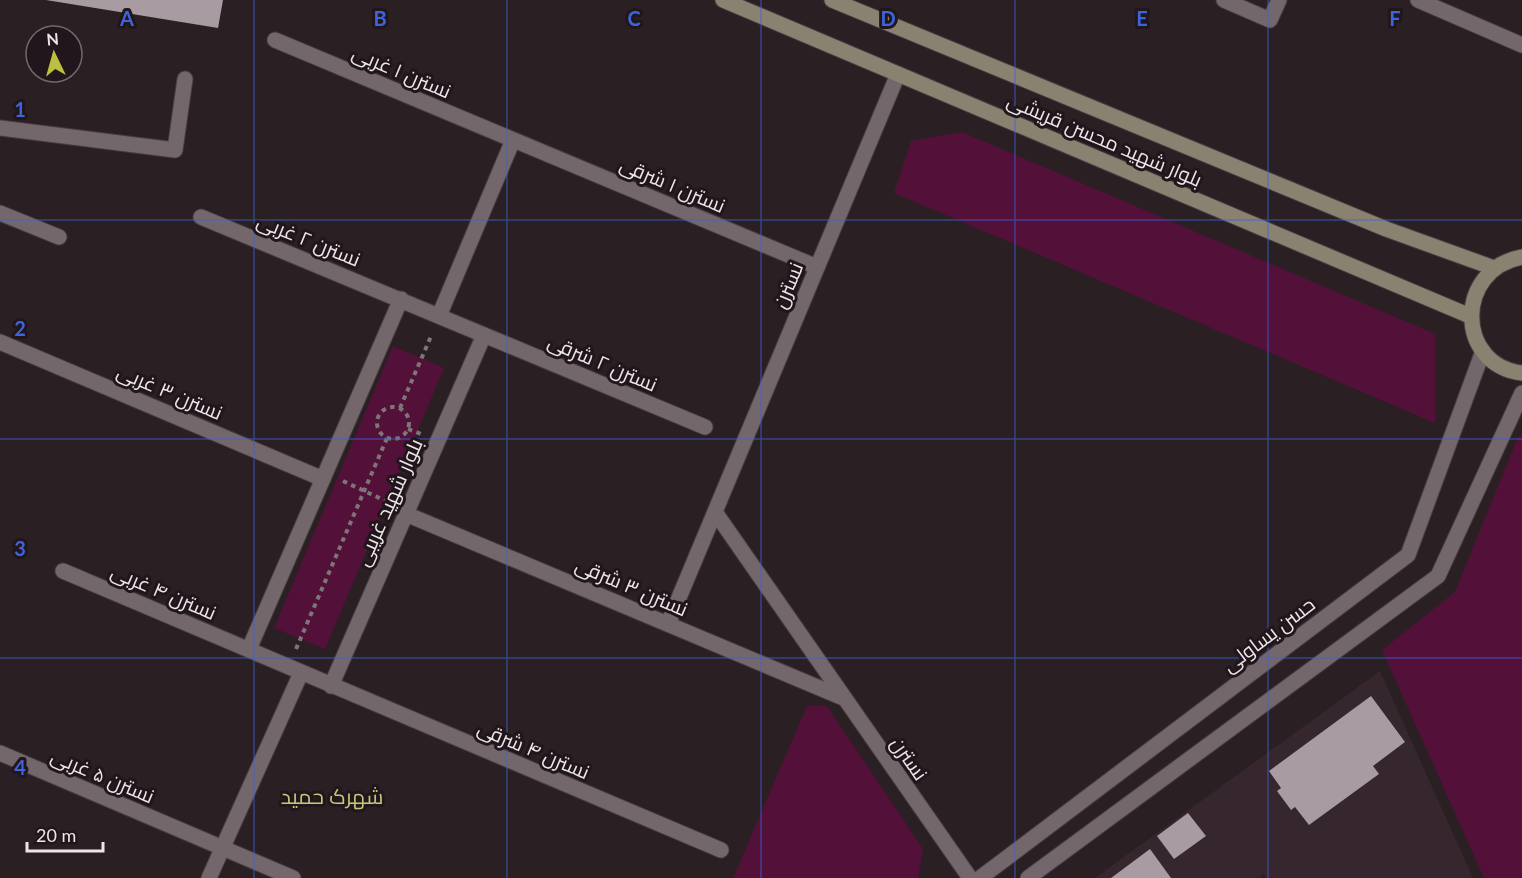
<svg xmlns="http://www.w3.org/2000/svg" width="1522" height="878" viewBox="0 0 1522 878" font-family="Lato,Cairo,sans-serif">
	<rect width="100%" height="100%" fill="#2a2024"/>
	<path fill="#36262d" d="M1380,671L1473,878H1267L1264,874L1259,878H1095Z"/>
	<g fill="#531038">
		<path d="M962,132L1435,334V423L894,193L911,141Z"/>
		<path d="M393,346L444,368L325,649L274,628Z"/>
		<path d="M1522,435V878H1484L1382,650L1455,592L1518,437Z"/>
		<path d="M807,706H827L923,849L918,878H733Z"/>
	</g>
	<g fill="#a89ba1">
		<path d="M46,0H223L218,28Z"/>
		<path d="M1371,696L1405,742L1373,766L1379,774L1309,825L1295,807L1291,810L1277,791L1281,788L1269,771Z"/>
		<path d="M1188,813L1206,836L1174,859L1157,836Z"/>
		<path d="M1150,849L1171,878H1111Z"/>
	</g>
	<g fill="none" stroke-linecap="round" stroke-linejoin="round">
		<defs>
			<g id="minor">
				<path d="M1224,0L1270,20L1279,0"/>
				<path d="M1418,0L1522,45"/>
				<path d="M275,40L817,267"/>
				<path d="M0,128L175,150L185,79"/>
				<path d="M0,213L59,237"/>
				<path d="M201,217L705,427"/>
				<path d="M439,316L513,140"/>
				<path d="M0,342L323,479"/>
				<path d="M715,512L970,878"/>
				<path d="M406,514L841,697"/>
				<path d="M63,571L721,850"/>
				<path d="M668,624L898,74"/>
				<path d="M249,649L401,299"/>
				<path d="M331,686L484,335"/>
				<path d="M0,753L293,878"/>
				<path d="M209,878L301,673"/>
			</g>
			<g id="tertiary">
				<path d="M980,878L1408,555L1483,351"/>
				<path d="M1028,878L1438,576L1522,393"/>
			</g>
			<g id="secondary">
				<path d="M723,0L1470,316"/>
				<path d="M832,0L1386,229L1494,268"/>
				<path d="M1522,257C1455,269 1455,365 1522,373"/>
			</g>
		</defs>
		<use href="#minor" stroke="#473e42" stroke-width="17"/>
		<use href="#tertiary" stroke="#473e42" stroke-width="17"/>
		<use href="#secondary" stroke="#473e42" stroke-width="17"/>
		<g stroke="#7e7579" stroke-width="4" stroke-dasharray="4.5 4.5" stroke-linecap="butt">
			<circle cx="393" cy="423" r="16"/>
			<path d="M400,408L432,334"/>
			<path d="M408,429L421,434"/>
			<path d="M343,481L390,503"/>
			<path d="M296,649L387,438"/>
		</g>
		<use href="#minor" stroke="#73676c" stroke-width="15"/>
		<use href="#tertiary" stroke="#73676c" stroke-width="15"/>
		<use href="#secondary" stroke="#8a8270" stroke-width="15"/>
	</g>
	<path fill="none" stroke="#3c65db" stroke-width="1.5" stroke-opacity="0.55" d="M254,0V878M507,0V878M761,0V878M1015,0V878M1268,0V878M0,220H1522M0,439H1522M0,658H1522"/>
	<g text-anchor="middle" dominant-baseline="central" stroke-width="6" stroke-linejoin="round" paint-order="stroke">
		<g font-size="20" fill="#ede6e9" stroke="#20161b">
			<text transform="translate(402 71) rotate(23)">نسترن ۱ غربی</text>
			<text transform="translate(1105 139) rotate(23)">بلوار شهید محسن قریشی</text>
			<text transform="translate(673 184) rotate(23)">نسترن ۱ شرقی</text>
			<text transform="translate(309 239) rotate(22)">نسترن ۲ غربی</text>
			<text transform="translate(787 285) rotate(-67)">نسترن</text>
			<text transform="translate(603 362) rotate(23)">نسترن ۲ شرقی</text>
			<text transform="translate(170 391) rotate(23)">نسترن ۳ غربی</text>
			<text transform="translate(388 502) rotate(-66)">بلوار شهید غریبی</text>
			<text transform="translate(632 586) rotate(23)">نسترن ۳ شرقی</text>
			<text transform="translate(164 591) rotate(23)">نسترن ۴ غربی</text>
			<text transform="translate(1268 634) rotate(-37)">حسن یساولی</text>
			<text transform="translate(534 749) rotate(23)">نسترن ۴ شرقی</text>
			<text transform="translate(910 758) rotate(55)">نسترن</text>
			<text transform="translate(103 775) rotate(23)">نسترن ۵ غربی</text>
		</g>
		<g font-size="21" fill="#c3c87a" stroke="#20161b">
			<text x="332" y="795">شهرک حمید</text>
		</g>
	</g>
	<g font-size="20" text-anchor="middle" font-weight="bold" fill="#3c65db" stroke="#20161b" stroke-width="6" stroke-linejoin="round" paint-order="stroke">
		<text x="127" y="26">A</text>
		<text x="380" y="26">B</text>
		<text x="634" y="26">C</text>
		<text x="888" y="26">D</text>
		<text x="1142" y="26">E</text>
		<text x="1395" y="26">F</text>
		<text x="20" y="117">1</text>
		<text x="20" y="336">2</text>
		<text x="20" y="556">3</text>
		<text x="20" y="775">4</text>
	</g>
	<g transform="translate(54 54) rotate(355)"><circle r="28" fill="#20161b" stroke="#72696d" stroke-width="1.5"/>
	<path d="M0-4.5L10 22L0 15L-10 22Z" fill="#bbc044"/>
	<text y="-9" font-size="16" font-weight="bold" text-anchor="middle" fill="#ede6e9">N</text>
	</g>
	<path d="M27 842v9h76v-9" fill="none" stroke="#ede6e9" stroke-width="3"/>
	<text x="36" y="842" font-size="18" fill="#ede6e9" stroke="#20161b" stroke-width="4.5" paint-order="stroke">20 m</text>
</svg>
